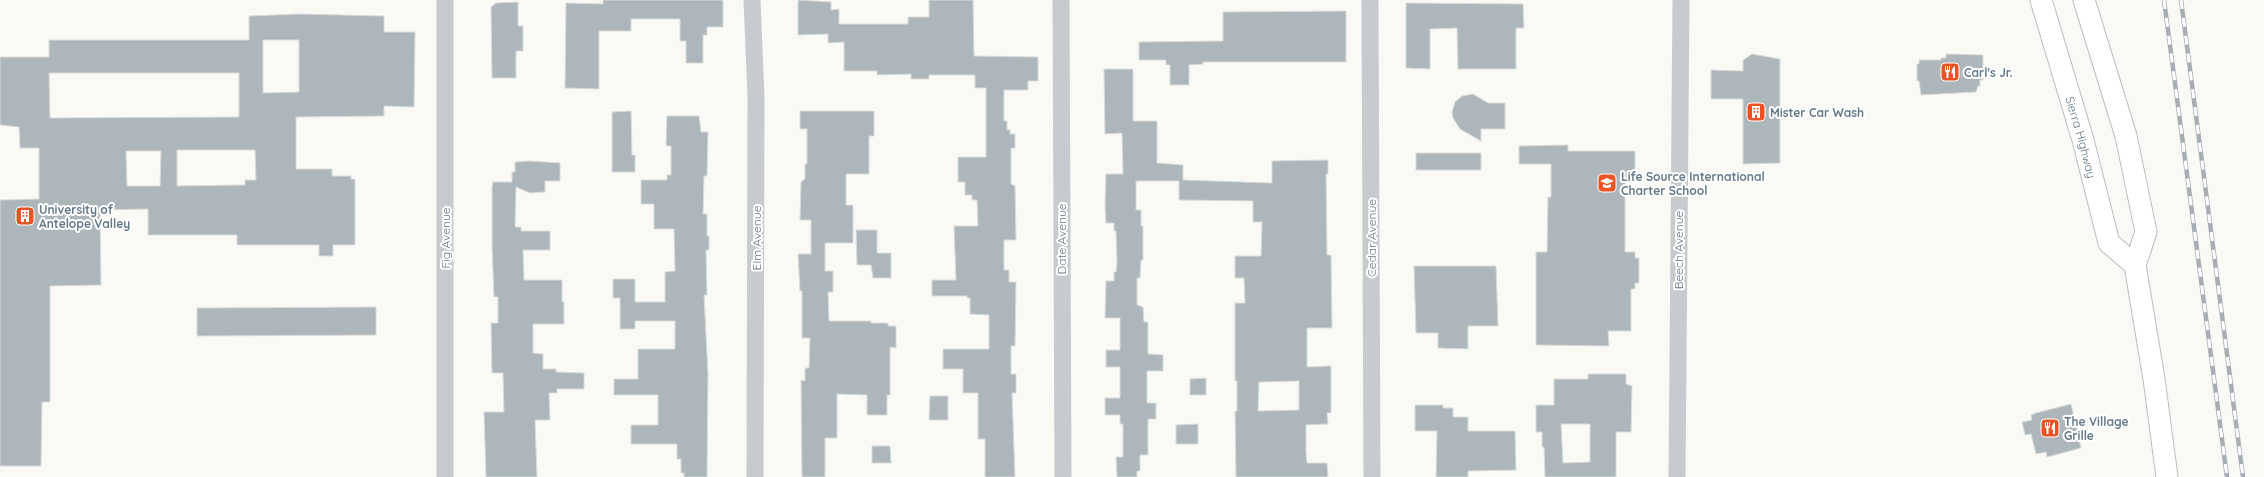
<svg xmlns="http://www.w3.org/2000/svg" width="2264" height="477" viewBox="0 0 2264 477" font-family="Quicksand,sans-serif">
	<rect width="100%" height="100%" fill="#f9f9f6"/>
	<g fill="#adb6bb" stroke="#dbdbd8" fill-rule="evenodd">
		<path d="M603,0H723V27H707V35H703V63H686V41H680V19H631V31H599V89L565,88L566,3L603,4Z"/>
		<path d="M798,0L831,2V10L839,9V24H908V17H929V0H973L974,56L1038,57V81H1028V90H1004V121H1007V130H1010V134H1015V148H1011V184L1015,186L1016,240H1004V270H1009V282H1016L1015,346H1011V374H1016V393H1012L1015,477H985V439H978V393H963V369H943V349H989V315L970,314V298H967V296H932V280H956L954,226H978L977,200H972V195H965V182H958V157H986V88H975V75H929V79H911V74L877,75V71H844V42L828,43V34L798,35Z"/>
		<path d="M518,2V26H523V51H516V78H492L491,7L496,3Z"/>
		<path d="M1406,3L1523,4L1524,28H1516V69H1458L1457,28L1430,29V69L1406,68Z"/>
		<path d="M1346,11V62H1203V64L1189,65V85H1170V65H1166V60H1139V42L1223,41V12Z"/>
		<path d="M299,14L384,16V32H415L414,107L384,106V116L296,117V169H332V176H351V179H355V245H333V256H319V245H237V235H148V209L100,210L101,285L50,286V402H42L41,466H0V200L39,199V148H20L19,127L0,125V57H49V40H249V16ZM263,40H299V92L263,93ZM49,73H239V117L50,118ZM177,150H255L256,180H245V185L177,186ZM126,151H161L160,186H127Z"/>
		<path d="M1752,54L1780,59V163L1743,164V99H1711V70L1743,71V60Z"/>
		<path d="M1946,54L1983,55V80H1980V86H1978L1976,92L1921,95L1919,81H1917V64H1919V60H1941V58H1946Z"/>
		<path d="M1104,69H1133V121H1157V163L1183,165V180L1272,183V161L1328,160V174H1326L1327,255H1331L1332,328H1307V367L1331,366V413H1327L1328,424L1306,425V453L1307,463H1327L1328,477H1236L1235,411H1237V381H1235V303H1245L1244,278H1235V256H1261L1262,222H1253V201L1179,200V181H1136V210H1141V226H1143V260H1141L1140,278H1137V305L1143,307L1144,322H1148V354L1163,355V371H1147V403H1156V419H1148V455H1140V471H1137V477H1117L1116,457H1123V424H1120V415H1105V398H1120V367H1106V350H1120V318H1105L1106,281H1114V272H1116L1117,263L1116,231H1114V223H1106L1105,205L1106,174H1123L1122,133L1105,134ZM1299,381V410L1258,411L1259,382Z"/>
		<path d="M1473,94L1488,103H1505V129H1481V141L1460,129L1453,118L1452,112L1455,102L1462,96Z"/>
		<path d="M631,111L632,155H635V172H612V112Z"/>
		<path d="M800,111H874V136H869V174H846V205H853V243H825V271H833V292H828L829,321H871V323H888V326H896V348L890,347V395H887V415H867V395L837,394V438H825V477H802L801,380L805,381V368H809L810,338H802V291H800L798,254H811V220H800L801,182L805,179V164H807V129H800Z"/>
		<path d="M667,116H699L701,132H708L707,176H704L703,214H707V236H709V250H706L707,295H704L708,374L707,477H684V473H681V459H677V444H631V425H658V395H614V379H638V349H675V321H635V329H620V298H613V279H635V302H665V272L675,271L674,229H654V204H641V180H667V175H671V146H667L666,144Z"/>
		<path d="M1568,145V151H1635V182H1625V252H1635V258H1639V283H1635V289H1631V331H1608L1609,346L1536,345V252H1547L1548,197H1551V164H1519V146Z"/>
		<rect x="1416" y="153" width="65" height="17"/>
		<path d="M530,161L560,163V181H545V192L530,193L516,187L515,227H521V231H550V250H523L524,280H562V302H564V324H533V353L543,354V369H556V372L584,373V389H557V393H549L550,420H535L537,477H486L484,412H504L503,373H492L491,323H498V297H494L492,247V187L493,182H512V172H515V162Z"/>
		<path d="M856,230H877V253H891V278H873L871,265H857Z"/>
		<path d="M1414,266H1496L1498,326H1468V349L1438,348V333H1416Z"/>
		<path d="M376,307V335L197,336V308Z"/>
		<path d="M1588,374H1626V384L1632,386L1631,432H1616V477H1545L1544,447H1542V432H1536V405H1554V379H1588ZM1561,424H1590V462L1563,463Z"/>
		<path d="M1206,378V395H1190V379Z"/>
		<path d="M930,396H948V420H929Z"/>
		<path d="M2071,404L2081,448L2047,457L2046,452L2036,454L2031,434L2025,435L2022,422L2032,420L2031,415L2036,413Z"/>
		<path d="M1415,405H1443V408H1453V417H1468V431H1515L1516,470L1468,471V477H1436L1437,431H1415Z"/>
		<path d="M1198,424V444H1176V425Z"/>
		<path d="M872,446H890L891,463H872Z"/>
	</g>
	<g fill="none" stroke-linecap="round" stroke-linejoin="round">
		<defs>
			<g id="major">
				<path id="s1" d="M2041,0L2083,140L2109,243L2135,265"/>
				<path d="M2084,0L2126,136L2146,232L2135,265L2154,379L2167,477"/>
			</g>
		</defs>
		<use href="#major" stroke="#babec2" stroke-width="23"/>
		<g stroke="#c7cbce" stroke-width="17">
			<path d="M752,0L756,97L755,477"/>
			<path d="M1061,0L1063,477"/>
			<path d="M1370,0L1372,477"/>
			<path d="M445,477V0"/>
			<path d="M1677,477L1681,0"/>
		</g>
		<use href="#major" stroke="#fff" stroke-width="21"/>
		<defs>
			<g id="rail">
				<path d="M2164,0L2227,477"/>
				<path d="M2181,0L2243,477"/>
			</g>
		</defs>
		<use href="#rail" stroke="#a7adb3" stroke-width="4.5"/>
		<use href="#rail" stroke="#fff" stroke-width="3" stroke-dasharray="9" stroke-linecap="butt"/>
	</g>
	<defs>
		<symbol id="restaurant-square" viewBox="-11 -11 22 22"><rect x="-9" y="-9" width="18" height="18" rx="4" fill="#ec5223" stroke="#fff"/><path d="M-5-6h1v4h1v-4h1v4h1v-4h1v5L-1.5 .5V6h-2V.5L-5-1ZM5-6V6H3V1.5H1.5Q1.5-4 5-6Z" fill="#fff"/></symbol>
		<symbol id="building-square" viewBox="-11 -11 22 22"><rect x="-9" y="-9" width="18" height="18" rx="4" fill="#ec5223" stroke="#fff"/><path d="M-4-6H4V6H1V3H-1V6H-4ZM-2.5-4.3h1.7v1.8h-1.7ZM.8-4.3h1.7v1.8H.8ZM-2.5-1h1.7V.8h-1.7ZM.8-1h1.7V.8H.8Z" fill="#fff"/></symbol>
		<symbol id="school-square" viewBox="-11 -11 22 22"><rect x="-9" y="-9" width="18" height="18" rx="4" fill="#ec5223" stroke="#fff"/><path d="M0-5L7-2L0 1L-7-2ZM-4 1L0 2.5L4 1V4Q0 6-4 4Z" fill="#fff"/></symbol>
	</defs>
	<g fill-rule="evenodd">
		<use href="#restaurant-square" x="1939" y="61" width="22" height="22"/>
		<use href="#building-square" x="1745" y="101" width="22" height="22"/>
		<use href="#school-square" x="1596" y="172" width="22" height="22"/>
		<use href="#building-square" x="14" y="205" width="22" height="22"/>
		<use href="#restaurant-square" x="2039" y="417" width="22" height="22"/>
	</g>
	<g text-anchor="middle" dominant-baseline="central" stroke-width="4" stroke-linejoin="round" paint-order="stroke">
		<g font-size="12" font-weight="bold" fill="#667989" stroke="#fff" text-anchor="start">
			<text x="1964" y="72">Carl's Jr.</text>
			<text x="1770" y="112">Mister Car Wash</text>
			<text x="1621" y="176">Life Source International<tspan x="1621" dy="14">Charter School</tspan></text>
			<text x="39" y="209">University of<tspan x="39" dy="14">Antelope Valley</tspan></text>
			<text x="2064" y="421">The Village<tspan x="2064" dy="14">Grille</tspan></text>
		</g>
		<g font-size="12" fill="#667989" stroke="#fff">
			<text stroke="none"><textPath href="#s1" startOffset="143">Sierra Highway</textPath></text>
			<text transform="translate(445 238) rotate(-90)">Fig Avenue</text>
			<text transform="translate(756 238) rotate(-90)">Elm Avenue</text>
			<text transform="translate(1371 238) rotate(-90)">Cedar Avenue</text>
			<text transform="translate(1061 239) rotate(-90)">Date Avenue</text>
			<text transform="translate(1678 250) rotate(-90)">Beech Avenue</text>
		</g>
	</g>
</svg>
